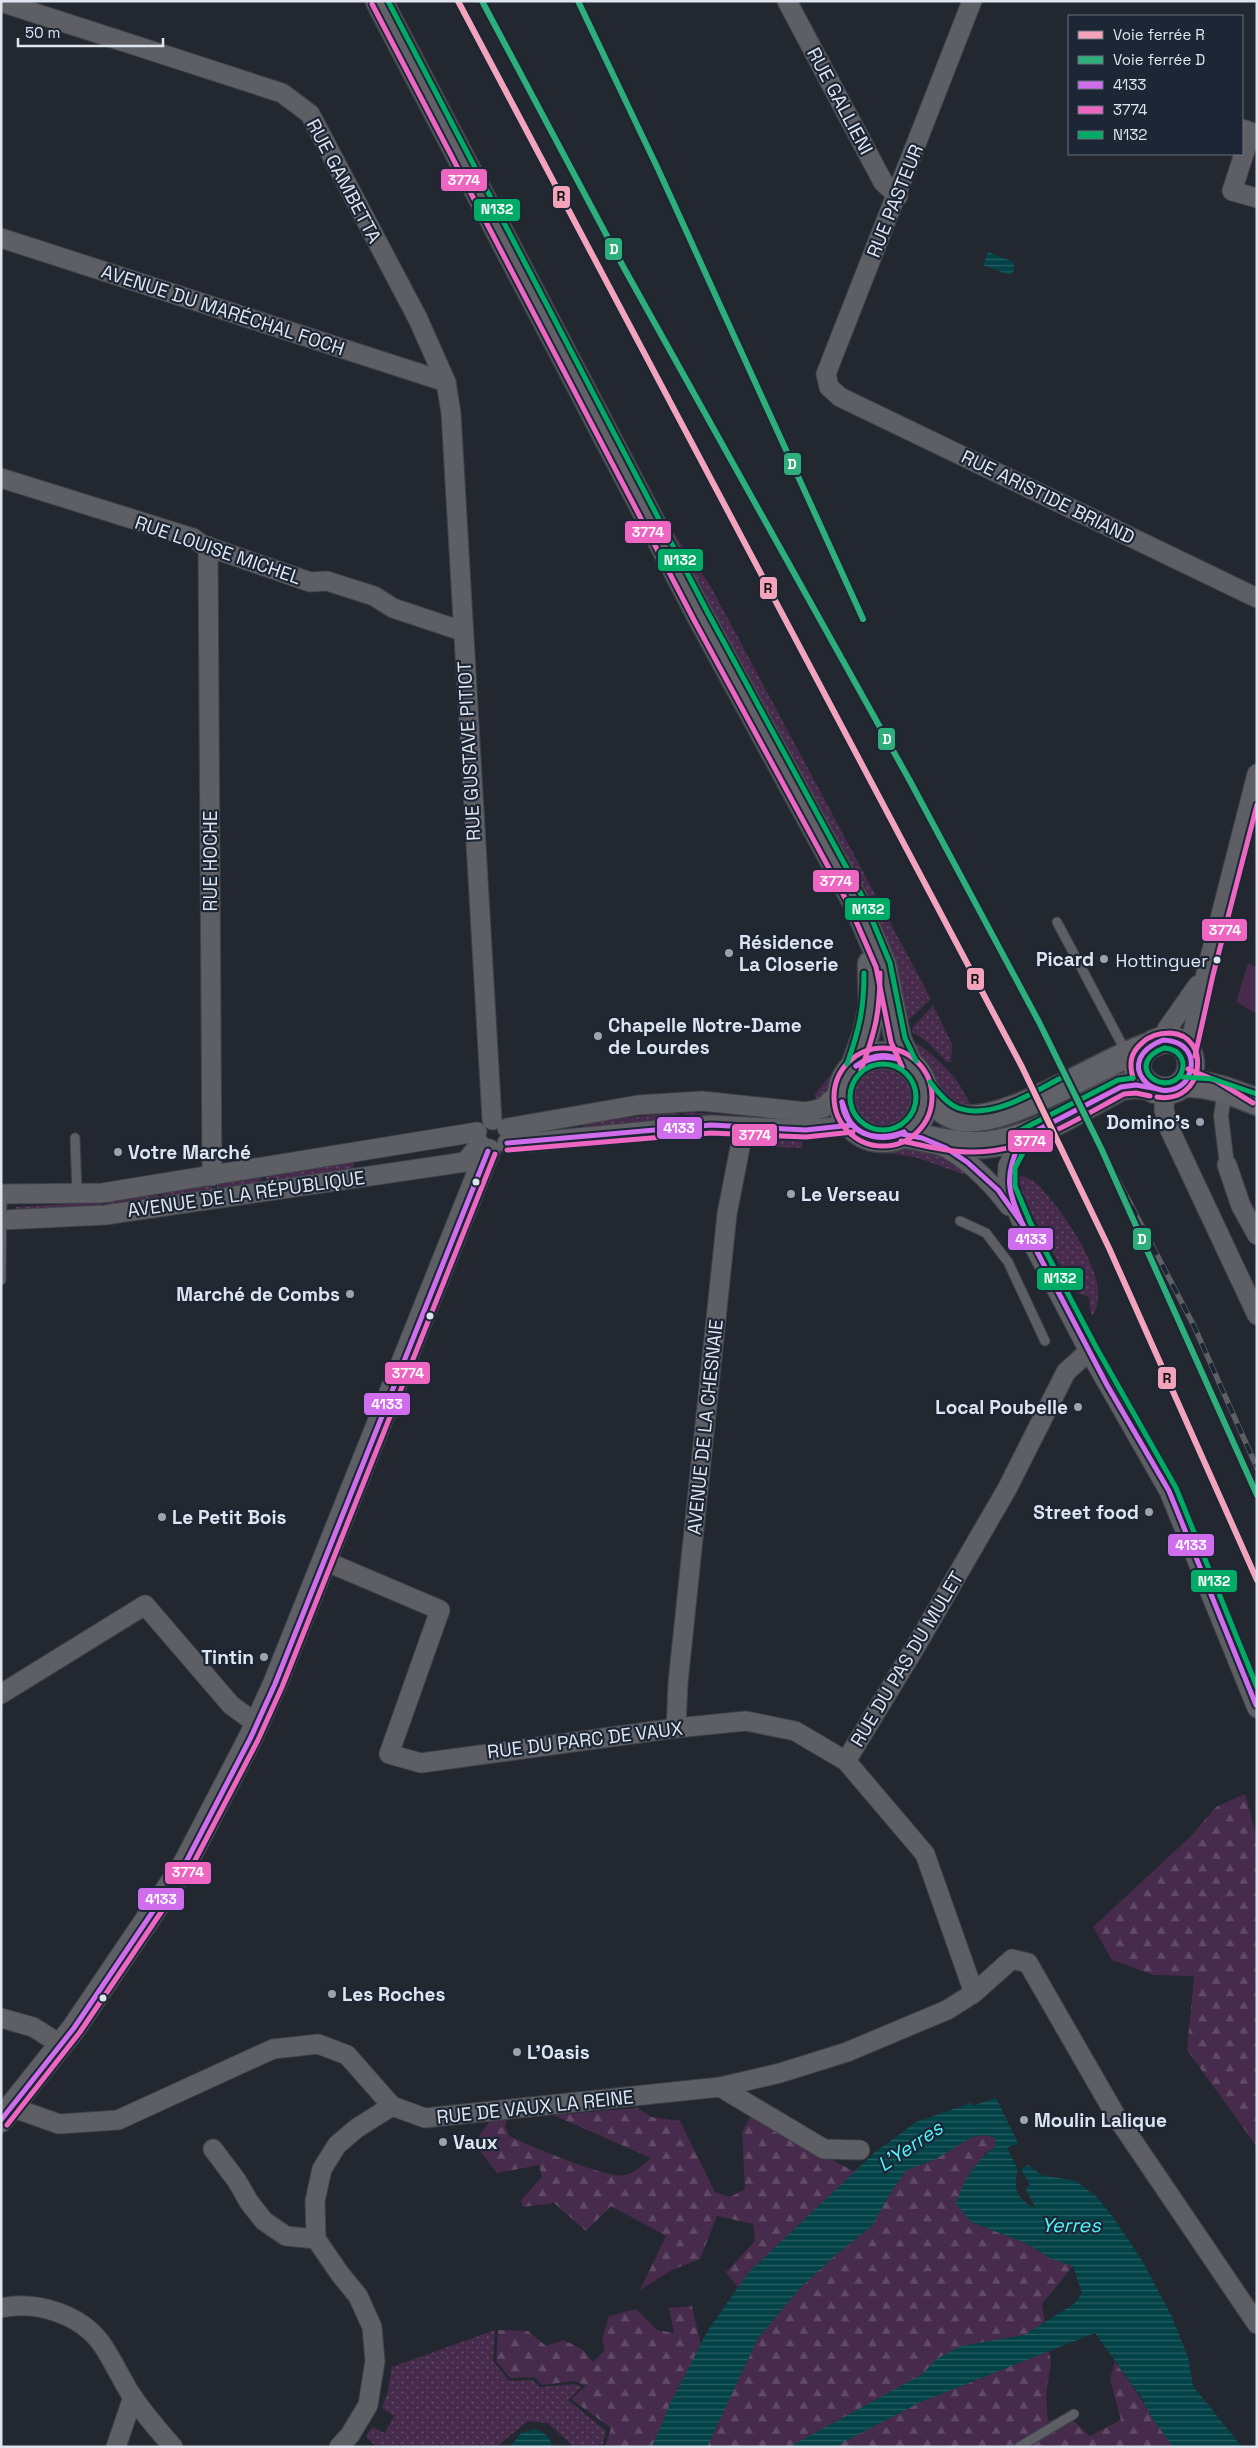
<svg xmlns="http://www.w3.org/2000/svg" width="1258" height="2448" viewBox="0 0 1258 2448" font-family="'Space Grotesk',sans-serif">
	<defs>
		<pattern id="grass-dots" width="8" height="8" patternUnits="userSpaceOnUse" patternTransform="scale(1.25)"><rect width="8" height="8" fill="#472b4c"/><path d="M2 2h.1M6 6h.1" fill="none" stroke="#614a66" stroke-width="1.8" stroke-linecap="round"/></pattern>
		<pattern id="forest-firs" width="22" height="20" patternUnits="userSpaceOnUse" patternTransform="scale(1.25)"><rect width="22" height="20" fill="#472b4c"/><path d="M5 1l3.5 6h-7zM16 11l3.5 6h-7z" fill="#614a66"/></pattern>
		<pattern id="water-rules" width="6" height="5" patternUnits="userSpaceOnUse" patternTransform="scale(1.25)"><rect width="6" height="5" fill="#034348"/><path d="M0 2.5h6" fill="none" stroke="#275e63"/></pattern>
	</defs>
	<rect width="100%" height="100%" fill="#23272f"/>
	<g fill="url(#grass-dots)">
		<path d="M672,531L710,585L931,999L911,1018L902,1022L671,533Z"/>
		<path d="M933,1005L952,1044L951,1062H947L926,1041L912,1032L913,1027Z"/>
		<path d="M913,1042C928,1048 943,1065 954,1077C961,1085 966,1098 973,1107L951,1110L921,1066Z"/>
		<circle cx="883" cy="1099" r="31"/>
		<path d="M836,1068L839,1069C834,1084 829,1094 816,1103L815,1094Z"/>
		<path d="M678,1112L679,1120L583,1131V1123Z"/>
		<path d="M684,1112L798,1120H684Z"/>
		<path d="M761,1135L802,1136V1148L751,1146L749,1144L753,1138Z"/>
		<path d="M904,1146L937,1152L967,1171L962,1174L918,1158L889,1153L892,1148Z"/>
		<path d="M353,1162L354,1169L267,1183L266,1175Z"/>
		<path d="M1017,1174C1023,1176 1032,1179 1037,1184C1061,1208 1115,1281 1093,1315H1091L1089,1297L1075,1292L1031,1213L1022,1200L1015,1183Z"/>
		<path d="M260,1177L262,1184L218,1192L216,1184Z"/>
		<path d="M212,1185L213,1193L163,1201L162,1193Z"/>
		<path d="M158,1194L159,1201L107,1209L106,1202Z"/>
		<path d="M102,1202V1210L17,1215L16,1207Z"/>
		<path d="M495,2330L493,2361L509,2381L533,2380L540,2387L575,2384L582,2387L568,2400L606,2431L602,2447H574L548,2423L528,2421L496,2447H376L366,2436L372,2427L385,2433L394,2416L382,2408L388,2391L392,2367Z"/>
	</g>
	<g fill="url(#forest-firs)">
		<path d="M1245,1794L1257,1838V2147L1187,2050L1194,1976L1154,1975L1112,1960L1093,1927L1190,1837L1216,1807Z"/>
		<path d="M638,2108L651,2117L680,2121L715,2192L730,2197L745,2189L742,2132L751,2116L853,2171L909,2137L958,2144L972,2137L986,2135L995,2138V2147L984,2154L971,2222L1023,2242L1035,2248L1049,2258L1073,2266L1042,2304L1051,2363L1046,2396L1048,2421L1068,2416L1090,2436L1121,2420L1110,2379L1115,2362C1136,2389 1153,2419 1173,2447H605L611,2428L571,2399L586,2386L575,2381L542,2385L534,2377L510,2378L496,2361L498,2330L528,2331L546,2346L564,2340L583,2350L593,2362L605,2350L602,2339L609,2316L636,2309L657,2330L674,2333L669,2308L692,2306L718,2421L758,2338L800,2288L820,2269L751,2305L726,2272L755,2241L753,2224L717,2216L700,2259L672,2270L640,2290L666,2236L611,2206L586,2231L554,2203L523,2207L521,2200L542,2177L539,2165L497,2173L474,2143L489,2122L507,2119L505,2126L509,2136C529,2145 608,2180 626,2175C635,2172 644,2164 651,2158L553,2115Z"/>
	</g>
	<path fill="#472b4c" d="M1248,963L1257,967V1014L1236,1002Z"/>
	<g fill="url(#water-rules)">
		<path d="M988,252L1014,262V271L1009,275L983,265Z"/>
		<path d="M996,2098L1018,2143L1007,2148L1018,2170C1012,2188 1017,2201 1036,2208L1025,2188L1030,2185L1021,2169L1029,2165L1041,2175L1076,2181L1098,2198L1115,2220L1143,2262L1171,2315L1188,2357L1193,2386L1242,2447H1173L1152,2418L1141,2397L1095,2333L921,2402L834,2447H789L921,2375L938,2358L961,2346L1024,2335L1074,2304L1082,2293L1073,2266L1049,2258L1035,2248L1023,2242L971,2222L956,2204C963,2181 975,2161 995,2147V2138L986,2135L972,2137L936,2159L907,2170L893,2189L872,2226L838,2253L800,2288L758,2338L707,2447H652L669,2406L708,2330L749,2272L874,2153L916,2122L971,2103L972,2106Z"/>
		<path d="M536,2429L548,2436L553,2447H510L521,2433Z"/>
	</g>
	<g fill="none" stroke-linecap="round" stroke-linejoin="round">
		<defs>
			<g id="service">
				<path d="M1057,922L1126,1052"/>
				<path d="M75,1138L77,1193"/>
				<path d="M960,1221L986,1233L1008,1262L1045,1341"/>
				<path d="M1,1280L2,1194"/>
				<path d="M1019,2447L1074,2414"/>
			</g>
			<path id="pedestrian" d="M1225,1090L1221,1116L1227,1165"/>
			<g id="minor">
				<path d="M787,1L883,182L898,196"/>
				<path d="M972,1L826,374L829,387L840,397L1257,598"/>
				<path d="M1,2L282,93L310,114L418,319L446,382L451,413L492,1120"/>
				<path d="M1242,129L1251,132L1232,191L1257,198"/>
				<path d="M1,238L446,382"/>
				<path d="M1,478L193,538L203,545L310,582L327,581L374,596L393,608L462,631"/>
				<path d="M208,546L212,1176"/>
				<path d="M1163,1039L1167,1029L1198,985"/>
				<path d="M1188,1054L1206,973L1257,774"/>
				<path d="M1165,1091L1164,1110L1170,1130L1257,1315"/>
				<path d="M507,1128L638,1105L702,1101L806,1112L823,1108L841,1091"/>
				<path d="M1022,1138L1008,1166L1007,1187L1023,1225L1089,1351L1169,1491L1257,1708"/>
				<path d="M507,1143L535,1142L711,1125L806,1130L852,1125"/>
				<path d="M938,1144C966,1157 990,1181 1009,1206"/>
				<path d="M1227,1165L1241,1206L1257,1235"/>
				<path d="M1,1194L102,1193L477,1132"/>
				<path d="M2,1220L105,1215L465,1162L480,1144"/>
				<path d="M325,1561L440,1610L389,1754L421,1763L676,1728L746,1721L795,1731L846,1761L925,1854L974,1993"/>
				<path d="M1,1694L145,1605L231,1705L257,1724"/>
				<path d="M676,1728L678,1683L727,1214L744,1127"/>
				<path d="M846,1761L916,1646L1007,1489L1066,1372L1089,1351"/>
				<path d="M1,2018L33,2027L60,2044"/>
				<path d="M720,2087L824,2149L860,2150"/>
				<path d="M11,2107L59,2124L118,2120L273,2049L318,2044L347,2055L392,2106L425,2118L720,2087L780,2073L847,2052L947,2010L974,1993L1012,1959L1028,1963L1116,2116L1257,2324"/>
				<path d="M213,2149L237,2181L249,2202L264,2221L286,2236L316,2239"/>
				<path d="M1,2308C35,2300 80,2314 101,2343C113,2360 121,2379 132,2396C144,2414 159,2431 173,2447"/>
				<path d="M116,2447L133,2397"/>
				<path d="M339,2447L350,2435L368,2405L375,2361L372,2327L358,2296L340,2274L316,2239L315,2201L322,2169L337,2145L357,2128L392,2106"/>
			</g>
			<path id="tertiary" d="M1,2120L74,2028L185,1864L251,1737L275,1684L488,1151"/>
			<g id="secondary">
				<path d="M379,1L701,617L856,902L883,965L898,1040L909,1064"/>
				<circle cx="883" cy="1097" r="42"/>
				<path d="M854,1067L866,1034L872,1007L871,964"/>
				<path d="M1183,1084C1210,1083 1232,1092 1257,1102"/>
				<path d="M924,1087C931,1099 940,1111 954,1116C998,1133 1100,1062 1146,1047"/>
				<path d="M902,1134C925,1138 947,1144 970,1145C1025,1147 1074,1111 1121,1087C1126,1086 1131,1085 1136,1085C1151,1085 1165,1097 1180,1086C1187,1081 1191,1072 1191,1063C1186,1011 1101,1058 1155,1090"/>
			</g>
		</defs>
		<use href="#service" stroke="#3e4249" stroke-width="11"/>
		<use href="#pedestrian" stroke="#3e4249" stroke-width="16"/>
		<use href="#minor" stroke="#3e4249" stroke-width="21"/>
		<use href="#tertiary" stroke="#3e4249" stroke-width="26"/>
		<use href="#secondary" stroke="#3e4249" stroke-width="29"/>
		<use href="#service" stroke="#5e5f64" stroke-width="9"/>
		<use href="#pedestrian" stroke="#5e5f64" stroke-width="14"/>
		<use href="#minor" stroke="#5e5f64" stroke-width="19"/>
		<use href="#tertiary" stroke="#5e5f64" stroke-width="24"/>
		<use href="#secondary" stroke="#616267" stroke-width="26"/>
		<defs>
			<path id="rail" d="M1091,1128L1194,1326L1257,1468"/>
		</defs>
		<use href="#rail" stroke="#5e5f65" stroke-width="5.5"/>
		<use href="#rail" stroke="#1d2635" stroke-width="4" stroke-dasharray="11" stroke-linecap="butt"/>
		<defs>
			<g id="bus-1">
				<path d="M1163,1040C1188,1041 1199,1060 1185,1082C1157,1110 1109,1061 1163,1040Z"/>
				<path d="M856,1066C869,1056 883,1052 898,1059"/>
				<path d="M856,1066C870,1058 882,1055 898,1059"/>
				<path d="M842,1102C845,1109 847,1119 852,1124C864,1140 888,1138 904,1132"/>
				<path d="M842,1102C844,1132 879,1146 904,1132"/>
				<path d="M902,1134L922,1138L946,1148L967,1162L998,1190L1023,1225L1107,1385L1169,1491L1256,1705"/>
				<path d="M1022,1138C1003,1176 1007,1192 1025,1229"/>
				<path d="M1022,1138L1121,1087L1136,1085L1153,1088"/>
				<path d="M507,1143L711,1125L806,1130L852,1125"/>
				<path d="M1,2120L74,2028L185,1864L251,1737L275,1684L488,1151"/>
			</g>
			<g id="bus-2">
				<path d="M372,4L694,620L849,905L876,967L891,1042L902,1067"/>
				<circle cx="883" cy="1097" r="49"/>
				<path d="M1195,1056L1213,975L1257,805"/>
				<path d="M1188,1069L1217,1081L1253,1103"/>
				<path d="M861,1070C875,1032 880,1013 880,973"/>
				<path d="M1133,1078C1129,1064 1130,1053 1142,1043C1149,1036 1159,1033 1170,1033C1212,1035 1205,1105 1157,1097"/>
				<path d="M901,1141C923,1145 946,1152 968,1152C1026,1154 1075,1120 1124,1094L1136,1093L1150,1096"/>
				<path d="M507,1150L711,1133L806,1137L853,1132"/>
				<path d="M7,2125L80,2032L191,1868L258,1740L282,1687L495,1154"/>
			</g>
			<g id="bus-3">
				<path d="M388,1L708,613L863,898L890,963L905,1038L916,1061"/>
				<path d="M1164,1048C1181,1049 1188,1063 1179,1077C1159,1096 1125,1063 1164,1048Z"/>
				<circle cx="883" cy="1097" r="33"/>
				<path d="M847,1064C859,1030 864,1010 864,973"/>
				<path d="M1183,1077L1213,1079L1257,1094"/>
				<path d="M930,1082C938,1092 946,1103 958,1108C992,1120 1032,1093 1061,1078"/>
				<path d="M1019,1131L1118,1080L1133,1078"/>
				<path d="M1029,1141L1015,1168V1186L1030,1222L1096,1347L1176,1488L1257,1687"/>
			</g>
		</defs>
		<use href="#bus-1" stroke="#1d2635" stroke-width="9"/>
		<use href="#bus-2" stroke="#1d2635" stroke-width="9"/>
		<use href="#bus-3" stroke="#1d2635" stroke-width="9"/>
		<use href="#bus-1" stroke="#cf6dec" stroke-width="5"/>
		<use href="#bus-2" stroke="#ec66c2" stroke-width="5"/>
		<use href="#bus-3" stroke="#00ab66" stroke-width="5"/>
		<defs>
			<path id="rail-1" d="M458,1L1022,1067L1109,1248L1257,1580"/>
			<g id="rail-2">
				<path d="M482,1L624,268L910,781L1039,1022L1101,1148L1257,1495"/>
				<path d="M578,1L658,169L863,619"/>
			</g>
		</defs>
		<use href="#rail-1" stroke="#1d2635" stroke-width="10"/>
		<use href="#rail-2" stroke="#1d2635" stroke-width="10"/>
		<use href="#rail-1" stroke="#f3a4ba" stroke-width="6"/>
		<use href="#rail-2" stroke="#2dae7a" stroke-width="6"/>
	</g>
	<g fill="#9da2ac" stroke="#1d2635" stroke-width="2">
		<circle cx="729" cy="953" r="5"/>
		<circle cx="1104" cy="959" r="5"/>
		<circle cx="598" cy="1036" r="5"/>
		<circle cx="1200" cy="1122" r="5"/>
		<circle cx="118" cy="1152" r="5"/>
		<circle cx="791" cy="1194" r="5"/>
		<circle cx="350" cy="1294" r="5"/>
		<circle cx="1078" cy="1407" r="5"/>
		<circle cx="1149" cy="1512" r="5"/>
		<circle cx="162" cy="1517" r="5"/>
		<circle cx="264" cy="1657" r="5"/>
		<circle cx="332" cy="1994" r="5"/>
		<circle cx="517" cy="2052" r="5"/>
		<circle cx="1024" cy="2120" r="5"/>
		<circle cx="443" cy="2142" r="5"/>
	</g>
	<g fill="#dfe5ef" stroke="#1d2635" stroke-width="2">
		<circle cx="1217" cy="960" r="4.5"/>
		<circle cx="476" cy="1182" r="4.5"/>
		<circle cx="430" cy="1316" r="4.5"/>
		<circle cx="103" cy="1998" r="4.5"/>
	</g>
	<g text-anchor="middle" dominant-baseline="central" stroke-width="4.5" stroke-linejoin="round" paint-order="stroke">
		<g font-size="18" fill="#dfe5ef" stroke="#1d2635" text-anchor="end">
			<text x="1208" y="960">Hottinguer</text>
		</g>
		<g font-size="19" fill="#dfe5ef" stroke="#1d2635">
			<text transform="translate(840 101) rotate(62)">RUE GALLIENI</text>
			<text transform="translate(344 181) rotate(62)">RUE GAMBETTA</text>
			<text transform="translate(895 201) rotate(-68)">RUE PASTEUR</text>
			<text transform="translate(223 310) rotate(18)">AVENUE DU MARÉCHAL FOCH</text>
			<text transform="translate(1048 497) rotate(26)">RUE ARISTIDE BRIAND</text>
			<text transform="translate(218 550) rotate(19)">RUE LOUISE MICHEL</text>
			<text transform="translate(469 751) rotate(-93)">RUE GUSTAVE PITIOT</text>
			<text transform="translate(210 861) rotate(-90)">RUE HOCHE</text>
			<text transform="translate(246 1194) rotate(-8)">AVENUE DE LA RÉPUBLIQUE</text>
			<text transform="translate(705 1427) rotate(-84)">AVENUE DE LA CHESNAIE</text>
			<text transform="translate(907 1659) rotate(-59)">RUE DU PAS DU MULET</text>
			<text transform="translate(585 1740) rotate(-7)">RUE DU PARC DE VAUX</text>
			<text transform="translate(535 2107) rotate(-6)">RUE DE VAUX LA REINE</text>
		</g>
		<g font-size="19" font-weight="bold" fill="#dfe5ef" stroke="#1d2635" text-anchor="start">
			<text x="739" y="942">Résidence<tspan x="739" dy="22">La Closerie</tspan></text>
			<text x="1094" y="959" text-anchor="end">Picard</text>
			<text x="608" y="1025">Chapelle Notre-Dame<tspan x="608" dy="22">de Lourdes</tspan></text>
			<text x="1190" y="1122" text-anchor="end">Domino's</text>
			<text x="128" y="1152">Votre Marché</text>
			<text x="801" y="1194">Le Verseau</text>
			<text x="340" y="1294" text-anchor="end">Marché de Combs</text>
			<text x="1068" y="1407" text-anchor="end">Local Poubelle</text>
			<text x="1139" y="1512" text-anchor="end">Street food</text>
			<text x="172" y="1517">Le Petit Bois</text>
			<text x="254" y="1657" text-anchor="end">Tintin</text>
			<text x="342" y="1994">Les Roches</text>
			<text x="527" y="2052">L'Oasis</text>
			<text x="1034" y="2120">Moulin Lalique</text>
			<text x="453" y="2142">Vaux</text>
		</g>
		<g font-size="20" font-style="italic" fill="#4ef4fc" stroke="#1d2635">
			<text transform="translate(910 2146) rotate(-34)">L'Yerres</text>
			<text x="1071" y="2225">Yerres</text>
		</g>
	</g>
	<g stroke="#1d2635" stroke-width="2">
		<rect x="440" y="168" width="48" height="24" rx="5" fill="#ec66c2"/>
		<rect x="552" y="185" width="19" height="24" rx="5" fill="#f3a4ba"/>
		<rect x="473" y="198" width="48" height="24" rx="5" fill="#00ab66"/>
		<rect x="604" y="237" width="19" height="24" rx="5" fill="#2dae7a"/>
		<rect x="783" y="452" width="19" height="24" rx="5" fill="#2dae7a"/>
		<rect x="624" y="520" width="48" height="24" rx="5" fill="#ec66c2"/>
		<rect x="657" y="548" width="47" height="24" rx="5" fill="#00ab66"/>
		<rect x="759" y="576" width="19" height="24" rx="5" fill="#f3a4ba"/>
		<rect x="877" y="727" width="19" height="24" rx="5" fill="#2dae7a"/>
		<rect x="812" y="869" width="48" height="24" rx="5" fill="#ec66c2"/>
		<rect x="844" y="897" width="47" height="24" rx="5" fill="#00ab66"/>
		<rect x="1201" y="918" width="47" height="24" rx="5" fill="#ec66c2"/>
		<rect x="966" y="967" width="19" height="24" rx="5" fill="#f3a4ba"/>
		<rect x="656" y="1116" width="47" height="24" rx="5" fill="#cf6dec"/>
		<rect x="731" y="1123" width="47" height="24" rx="5" fill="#ec66c2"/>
		<rect x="1007" y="1129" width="47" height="24" rx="5" fill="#ec66c2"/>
		<rect x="1132" y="1227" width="20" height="24" rx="5" fill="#2dae7a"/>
		<rect x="1007" y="1227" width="47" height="24" rx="5" fill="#cf6dec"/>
		<rect x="1036" y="1267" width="48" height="24" rx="5" fill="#00ab66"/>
		<rect x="384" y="1361" width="47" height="24" rx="5" fill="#ec66c2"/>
		<rect x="1157" y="1366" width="20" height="24" rx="5" fill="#f3a4ba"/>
		<rect x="363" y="1392" width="48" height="24" rx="5" fill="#cf6dec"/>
		<rect x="1167" y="1533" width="48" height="24" rx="5" fill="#cf6dec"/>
		<rect x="1190" y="1569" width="48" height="24" rx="5" fill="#00ab66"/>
		<rect x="164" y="1861" width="48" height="24" rx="5" fill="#ec66c2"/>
		<rect x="137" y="1887" width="48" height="24" rx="5" fill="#cf6dec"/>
	</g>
	<g font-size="14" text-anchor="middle" font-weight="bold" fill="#fff">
		<text x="464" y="185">3774</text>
		<text x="497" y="214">N132</text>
		<text x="614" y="254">D</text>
		<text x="792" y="469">D</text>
		<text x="648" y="537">3774</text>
		<text x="680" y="565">N132</text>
		<text x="887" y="744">D</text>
		<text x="836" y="886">3774</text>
		<text x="868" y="914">N132</text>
		<text x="1225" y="935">3774</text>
		<text x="679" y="1133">4133</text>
		<text x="755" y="1140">3774</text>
		<text x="1030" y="1146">3774</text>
		<text x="1142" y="1244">D</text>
		<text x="1031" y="1244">4133</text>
		<text x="1060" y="1283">N132</text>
		<text x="408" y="1378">3774</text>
		<text x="387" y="1409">4133</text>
		<text x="1191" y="1550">4133</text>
		<text x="1214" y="1586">N132</text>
		<text x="188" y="1877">3774</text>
		<text x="161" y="1904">4133</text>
	</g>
	<g font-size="14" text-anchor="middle" font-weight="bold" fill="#111">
		<text x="561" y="201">R</text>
		<text x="768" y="593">R</text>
		<text x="975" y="984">R</text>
		<text x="1167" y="1383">R</text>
	</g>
	<rect width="1258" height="2448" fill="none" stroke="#dfe5ef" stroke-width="5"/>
	<rect x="1068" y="15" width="175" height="140" fill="#1d2635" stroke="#6b727f"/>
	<rect x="1078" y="31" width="25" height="8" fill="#f3a4ba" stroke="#6b727f"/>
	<text x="1113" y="40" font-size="15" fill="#dfe5ef">Voie ferrée R</text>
	<rect x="1078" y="56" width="25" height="8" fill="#2dae7a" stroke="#6b727f"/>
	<text x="1113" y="65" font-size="15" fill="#dfe5ef">Voie ferrée D</text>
	<rect x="1078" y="81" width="25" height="8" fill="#cf6dec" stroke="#6b727f"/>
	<text x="1113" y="90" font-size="15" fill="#dfe5ef">4133</text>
	<rect x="1078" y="106" width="25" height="8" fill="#ec66c2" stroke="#6b727f"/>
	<text x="1113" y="115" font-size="15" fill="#dfe5ef">3774</text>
	<rect x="1078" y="131" width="25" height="8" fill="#00ab66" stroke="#6b727f"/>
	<text x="1113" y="140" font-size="15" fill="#dfe5ef">N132</text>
	<path d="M18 38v8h145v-8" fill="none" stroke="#dfe5ef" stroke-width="2.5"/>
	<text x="25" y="38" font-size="15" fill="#dfe5ef" stroke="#1d2635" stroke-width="4" paint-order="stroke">50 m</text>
</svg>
